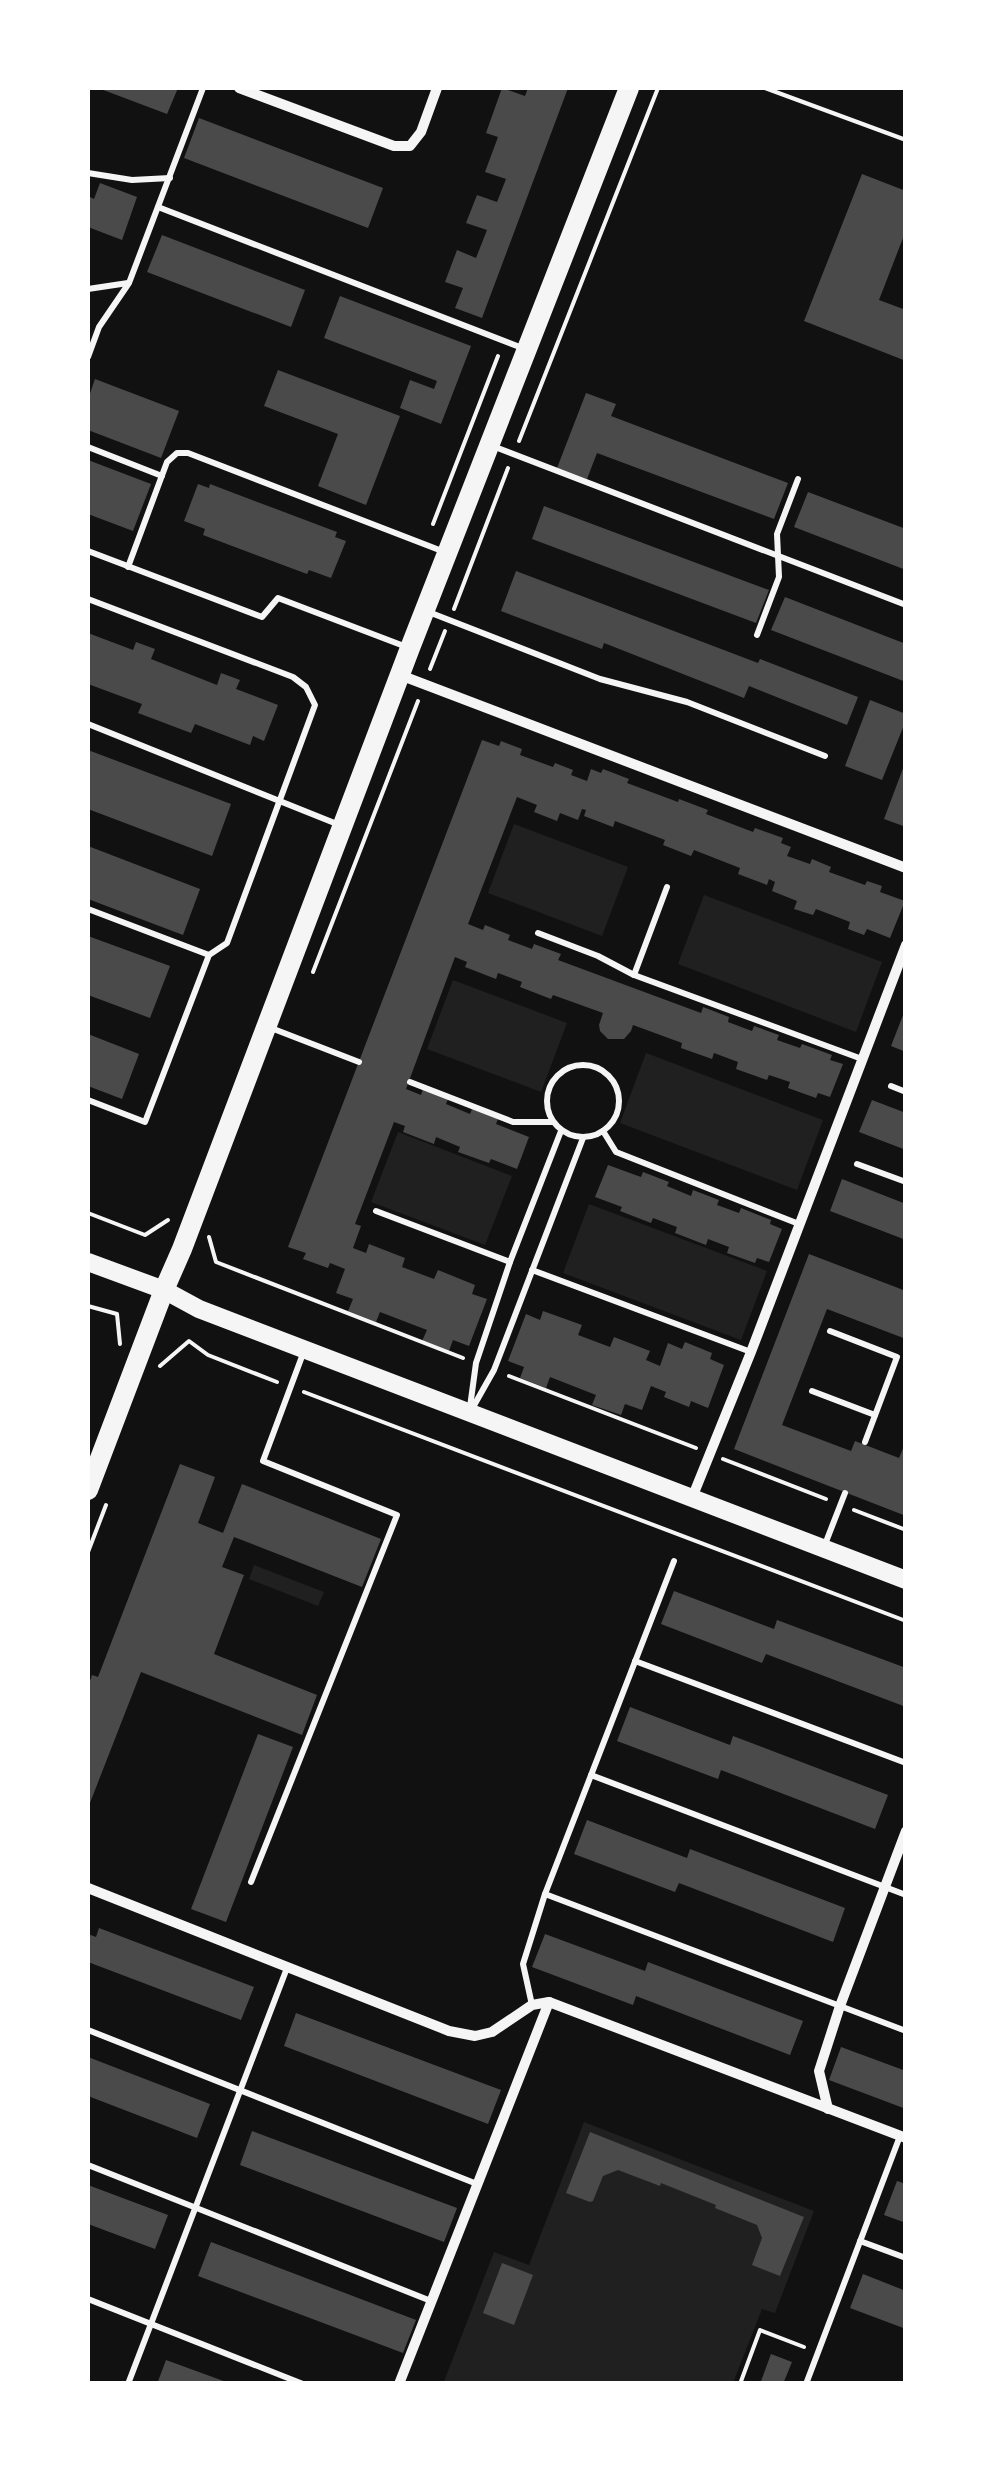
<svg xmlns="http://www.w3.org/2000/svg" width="993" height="2471" viewBox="0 0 993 2471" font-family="Inter,sans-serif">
	<rect width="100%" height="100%" fill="#111"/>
	<g fill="#202020">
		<path d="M514,824L628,867L602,936L488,893Z"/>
		<path d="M704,895L882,962L856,1032L678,964Z"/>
		<path d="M453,980L567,1023L541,1092L427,1049Z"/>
		<path d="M646,1053L823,1120L797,1190L620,1123Z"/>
		<path d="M398,1132L512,1176L485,1245L371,1202Z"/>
		<path d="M589,1204L767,1271L741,1340L563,1273Z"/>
		<path d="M254,1565L324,1592L318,1606L249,1579Z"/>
		<path d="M584,2122L814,2211L775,2313L762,2309L733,2383L443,2384L494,2252L529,2265Z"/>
	</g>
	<g fill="#4a4a4a">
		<path d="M98,88H178L167,114Z"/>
		<path d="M502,88L525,96L528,88H568L482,318L455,308L463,288L445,282L457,250L476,258L487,230L466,223L477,195L497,202L506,179L485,172L498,137L486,133Z"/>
		<path d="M199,118L383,188L368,228L184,158Z"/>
		<path d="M862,174L906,191V239L903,238L879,300L906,310V361L804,321Z"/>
		<path d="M100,183L137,197L122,240L88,227V196L94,199Z"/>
		<path d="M162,235L305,290L291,327L147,272Z"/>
		<path d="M340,296L471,346L441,424L400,408L410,380L434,389L437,381L324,338Z"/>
		<path d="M278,370L400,416L366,505L318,486L338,434L264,406Z"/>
		<path d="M95,379L179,411L161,458L88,430V399Z"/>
		<path d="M586,393L616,404L611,416L788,483L774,519L597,453L587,479L557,468Z"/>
		<path d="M88,460L151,484L133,531L88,514Z"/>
		<path d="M198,484L209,488L210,484L337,532L335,537L346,541L331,578L309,570L307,574L203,535L205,529L184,521Z"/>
		<path d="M808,492L906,529V570L794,527Z"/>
		<path d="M544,506L769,590L756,623L532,539Z"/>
		<path d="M516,571L758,663L760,659L858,697L847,725L749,686L744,698L604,643L602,649L501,611Z"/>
		<path d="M785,597L906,644V682L771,630Z"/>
		<path d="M88,633L133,650L136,642L155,649L151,659L217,685L221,673L240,680L236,689L278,705L264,741L253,736L250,745L195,724L191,733L138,713L142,704L88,684Z"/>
		<path d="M870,700L906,714V720L882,780L845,766Z"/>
		<path d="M482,740L499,746L501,741L522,749L520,755L553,767L555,763L573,770L571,775L587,781L591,769L601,773L603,769L629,779L627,783L678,802L679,799L708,810L706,814L753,832L755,828L783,838L781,843L791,847L787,856L810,864L812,859L831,867L829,872L865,885L867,881L882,886L880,892L905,901L890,938L867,929L864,935L848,929L850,922L816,909L813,915L794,909L797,901L772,891L775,882L769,879L767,885L738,874L740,868L694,850L691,856L663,845L665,840L615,821L613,827L584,816L586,810L582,809L578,820L560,813L557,821L534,812L537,805L517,797L468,924L483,930L485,925L510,935L508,940L532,949L534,944L561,954L558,960L701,1013L703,1007L729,1017L728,1022L752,1031L754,1026L779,1035L777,1040L800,1048L802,1044L832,1055L830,1060L843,1064L830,1097L818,1093L816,1098L788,1088L790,1082L769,1075L767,1080L736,1069L738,1062L714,1053L712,1059L681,1048L682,1043L633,1025L631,1031L624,1039H608L600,1031L599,1025L603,1013L553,995L551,999L520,987L522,982L498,973L496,979L465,967L467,962L455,957L406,1089L421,1095L423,1089L448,1099L446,1104L470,1114L472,1109L498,1119L496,1124L529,1137L517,1169L491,1159L489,1163L458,1152L460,1147L436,1137L434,1144L403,1132L405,1126L394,1122L355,1224L361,1226L353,1248L366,1253L369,1244L405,1258L402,1267L434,1279L438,1270L475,1285L472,1294L487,1299L469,1346L453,1340L449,1351L422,1341L427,1330L380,1312L376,1322L348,1311L353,1299L336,1293L345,1269L330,1263L328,1268L303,1259L306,1253L288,1247Z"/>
		<path d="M88,750L231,804L212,856L88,809Z"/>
		<path d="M905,763L906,764V827L884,819Z"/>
		<path d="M88,846L200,889L183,935L88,899Z"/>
		<path d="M88,936L170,966L150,1018L88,995Z"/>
		<path d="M905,1010H906V1052L891,1046Z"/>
		<path d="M88,1034L139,1054L122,1099L88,1086Z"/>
		<path d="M872,1100L906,1113V1150L859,1132Z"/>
		<path d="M608,1165L641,1177L643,1172L669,1182L667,1186L691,1196L693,1190L719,1200L717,1205L739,1213L741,1208L771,1220L770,1224L782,1229L769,1262L757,1258L755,1263L727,1253L729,1247L708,1239L706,1245L675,1233L677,1227L653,1218L651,1223L620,1211L622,1207L595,1197Z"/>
		<path d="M842,1179L906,1204V1240L830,1211Z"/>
		<path d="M809,1254L906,1291V1339L827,1309L782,1425L851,1451L855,1441L899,1458L906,1441V1516L734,1449Z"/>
		<path d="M543,1311L582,1325L578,1335L610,1347L614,1337L650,1351L646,1360L660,1366L668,1343L682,1349L685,1342L712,1353L710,1359L724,1365L708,1408L691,1401L689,1407L664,1397L666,1392L651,1386L642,1410L625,1404L621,1415L592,1405L596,1395L550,1377L546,1388L520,1378L524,1367L508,1361L526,1314L540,1320Z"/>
		<path d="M180,1464L215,1477L198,1523L223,1533L242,1484L381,1539L362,1587L234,1537L222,1567L244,1575L214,1654L317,1695L302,1735L141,1672L88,1808V1687L92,1675L98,1677Z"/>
		<path d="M674,1591L774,1629L777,1620L906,1668V1707L766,1654L762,1663L661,1624Z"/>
		<path d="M630,1707L730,1745L733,1736L888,1795L875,1829L721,1770L718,1779L617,1741Z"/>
		<path d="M258,1734L293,1747L226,1922L191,1909Z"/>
		<path d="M587,1820L687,1858L690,1849L845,1908L833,1942L679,1883L675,1892L574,1854Z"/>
		<path d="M99,1928L254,1987L241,2020L88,1962V1934L96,1937Z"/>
		<path d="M545,1934L645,1971L648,1962L803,2021L790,2055L636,1996L633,2005L532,1967Z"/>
		<path d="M296,2013L501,2090L488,2124L284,2046Z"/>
		<path d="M841,2047L906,2071V2109L829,2080Z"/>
		<path d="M88,2057L210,2104L197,2138L88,2096Z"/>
		<path d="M252,2131L457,2208L444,2242L240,2165Z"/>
		<path d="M590,2132L804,2217L780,2276L752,2265L762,2238L757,2225L715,2208L716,2205L661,2183L660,2186L618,2170L603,2176L593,2201L590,2202L566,2193Z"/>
		<path d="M897,2181L906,2184V2223L884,2215Z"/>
		<path d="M88,2185L168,2215L155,2249L88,2224Z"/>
		<path d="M211,2242L416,2320L403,2353L198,2276Z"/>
		<path d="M502,2263L533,2275L514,2325L483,2313Z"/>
		<path d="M863,2274L906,2291V2329L850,2308Z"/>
		<path d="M771,2354L792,2362L783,2384H760Z"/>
		<path d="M166,2360L229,2383V2384H157Z"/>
	</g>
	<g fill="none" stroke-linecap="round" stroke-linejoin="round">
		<g stroke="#f5f5f5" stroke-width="4">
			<path d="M765,88L906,140"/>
			<path d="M519,441L658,88"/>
			<path d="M433,524L498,356"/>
			<path d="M454,609L508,468"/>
			<path d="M430,669L445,631"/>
			<path d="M313,972L418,701"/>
			<path d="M88,1213L145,1235L168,1220"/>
			<path d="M209,1237L216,1262L463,1358"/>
			<path d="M88,1306L117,1314L120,1344"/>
			<path d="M160,1366L189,1341L208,1355L277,1382"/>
			<path d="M509,1376L696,1448"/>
			<path d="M304,1392L906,1621"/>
			<path d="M723,1459L826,1499"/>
			<path d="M854,1510L906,1530"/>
			<path d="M88,1552L106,1505"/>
			<path d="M740,2384L760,2330L804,2347"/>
		</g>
		<g stroke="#f5f5f5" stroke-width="6">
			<path d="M88,173L132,180L170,178"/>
			<path d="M158,207L525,349"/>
			<path d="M88,289L128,283"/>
			<path d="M88,357L99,327L129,283L203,88"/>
			<path d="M88,447L162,476"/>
			<path d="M495,447L906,605"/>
			<path d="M88,551L262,617L278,598L404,646"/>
			<path d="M128,567L167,462L177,453H188L442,551"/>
			<path d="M88,599L293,677L306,687L315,705L227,943L209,955L145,1122L88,1100"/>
			<path d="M426,611L600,679L687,702L825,756"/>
			<path d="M757,635L779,577L777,534L798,479"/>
			<path d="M88,724L337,824"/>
			<path d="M88,909L209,955"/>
			<path d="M538,933L598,956L634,975L862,1059"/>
			<path d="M634,975L667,887"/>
			<path d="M271,1028L359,1062"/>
			<circle cx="583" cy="1101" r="36"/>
			<path d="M410,1082L513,1122H552"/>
			<path d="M891,1086L906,1092"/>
			<path d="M603,1131L616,1152L799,1224"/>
			<path d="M857,1164L906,1182"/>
			<path d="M376,1211L510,1262"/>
			<path d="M532,1270L751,1352"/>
			<path d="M830,1331L897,1357L865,1442"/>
			<path d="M812,1391L875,1415"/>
			<path d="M470,1407L476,1363L510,1262L561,1131"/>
			<path d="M472,1409L494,1370L583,1138"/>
			<path d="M824,1547L845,1493"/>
			<path d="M635,1661L906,1763"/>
			<path d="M591,1775L906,1895"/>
			<path d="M251,1882L397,1515L263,1461L304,1351"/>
			<path d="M545,1894L906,2031"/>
			<path d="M532,2005L523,1964L545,1894L674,1561"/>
			<path d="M88,2030L477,2184"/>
			<path d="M88,2165L431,2301"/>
			<path d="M860,2241L906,2258"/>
			<path d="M88,2299L303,2384"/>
			<path d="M128,2384L287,1968"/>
			<path d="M806,2384L900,2136"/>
		</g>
		<g stroke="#f5f5f5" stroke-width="10">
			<path d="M239,88L394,146H410L421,132L437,88"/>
			<path d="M400,675L906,868"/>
			<path d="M692,1498L751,1352L906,945"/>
			<path d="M88,1888L449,2031L475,2036L492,2032L532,2005L549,2002L906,2138"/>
			<path d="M828,2109L819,2071L840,2006L906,1831"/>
			<path d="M399,2384L549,2002"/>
		</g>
		<path stroke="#f5f5f5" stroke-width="18" d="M88,1262L164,1290L199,1309L906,1580"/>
		<path stroke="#f5f5f5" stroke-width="20" d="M88,1490L164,1290L182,1249L410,648L629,88"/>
	</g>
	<rect width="993" height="2471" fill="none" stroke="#ffffff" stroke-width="180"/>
</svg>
